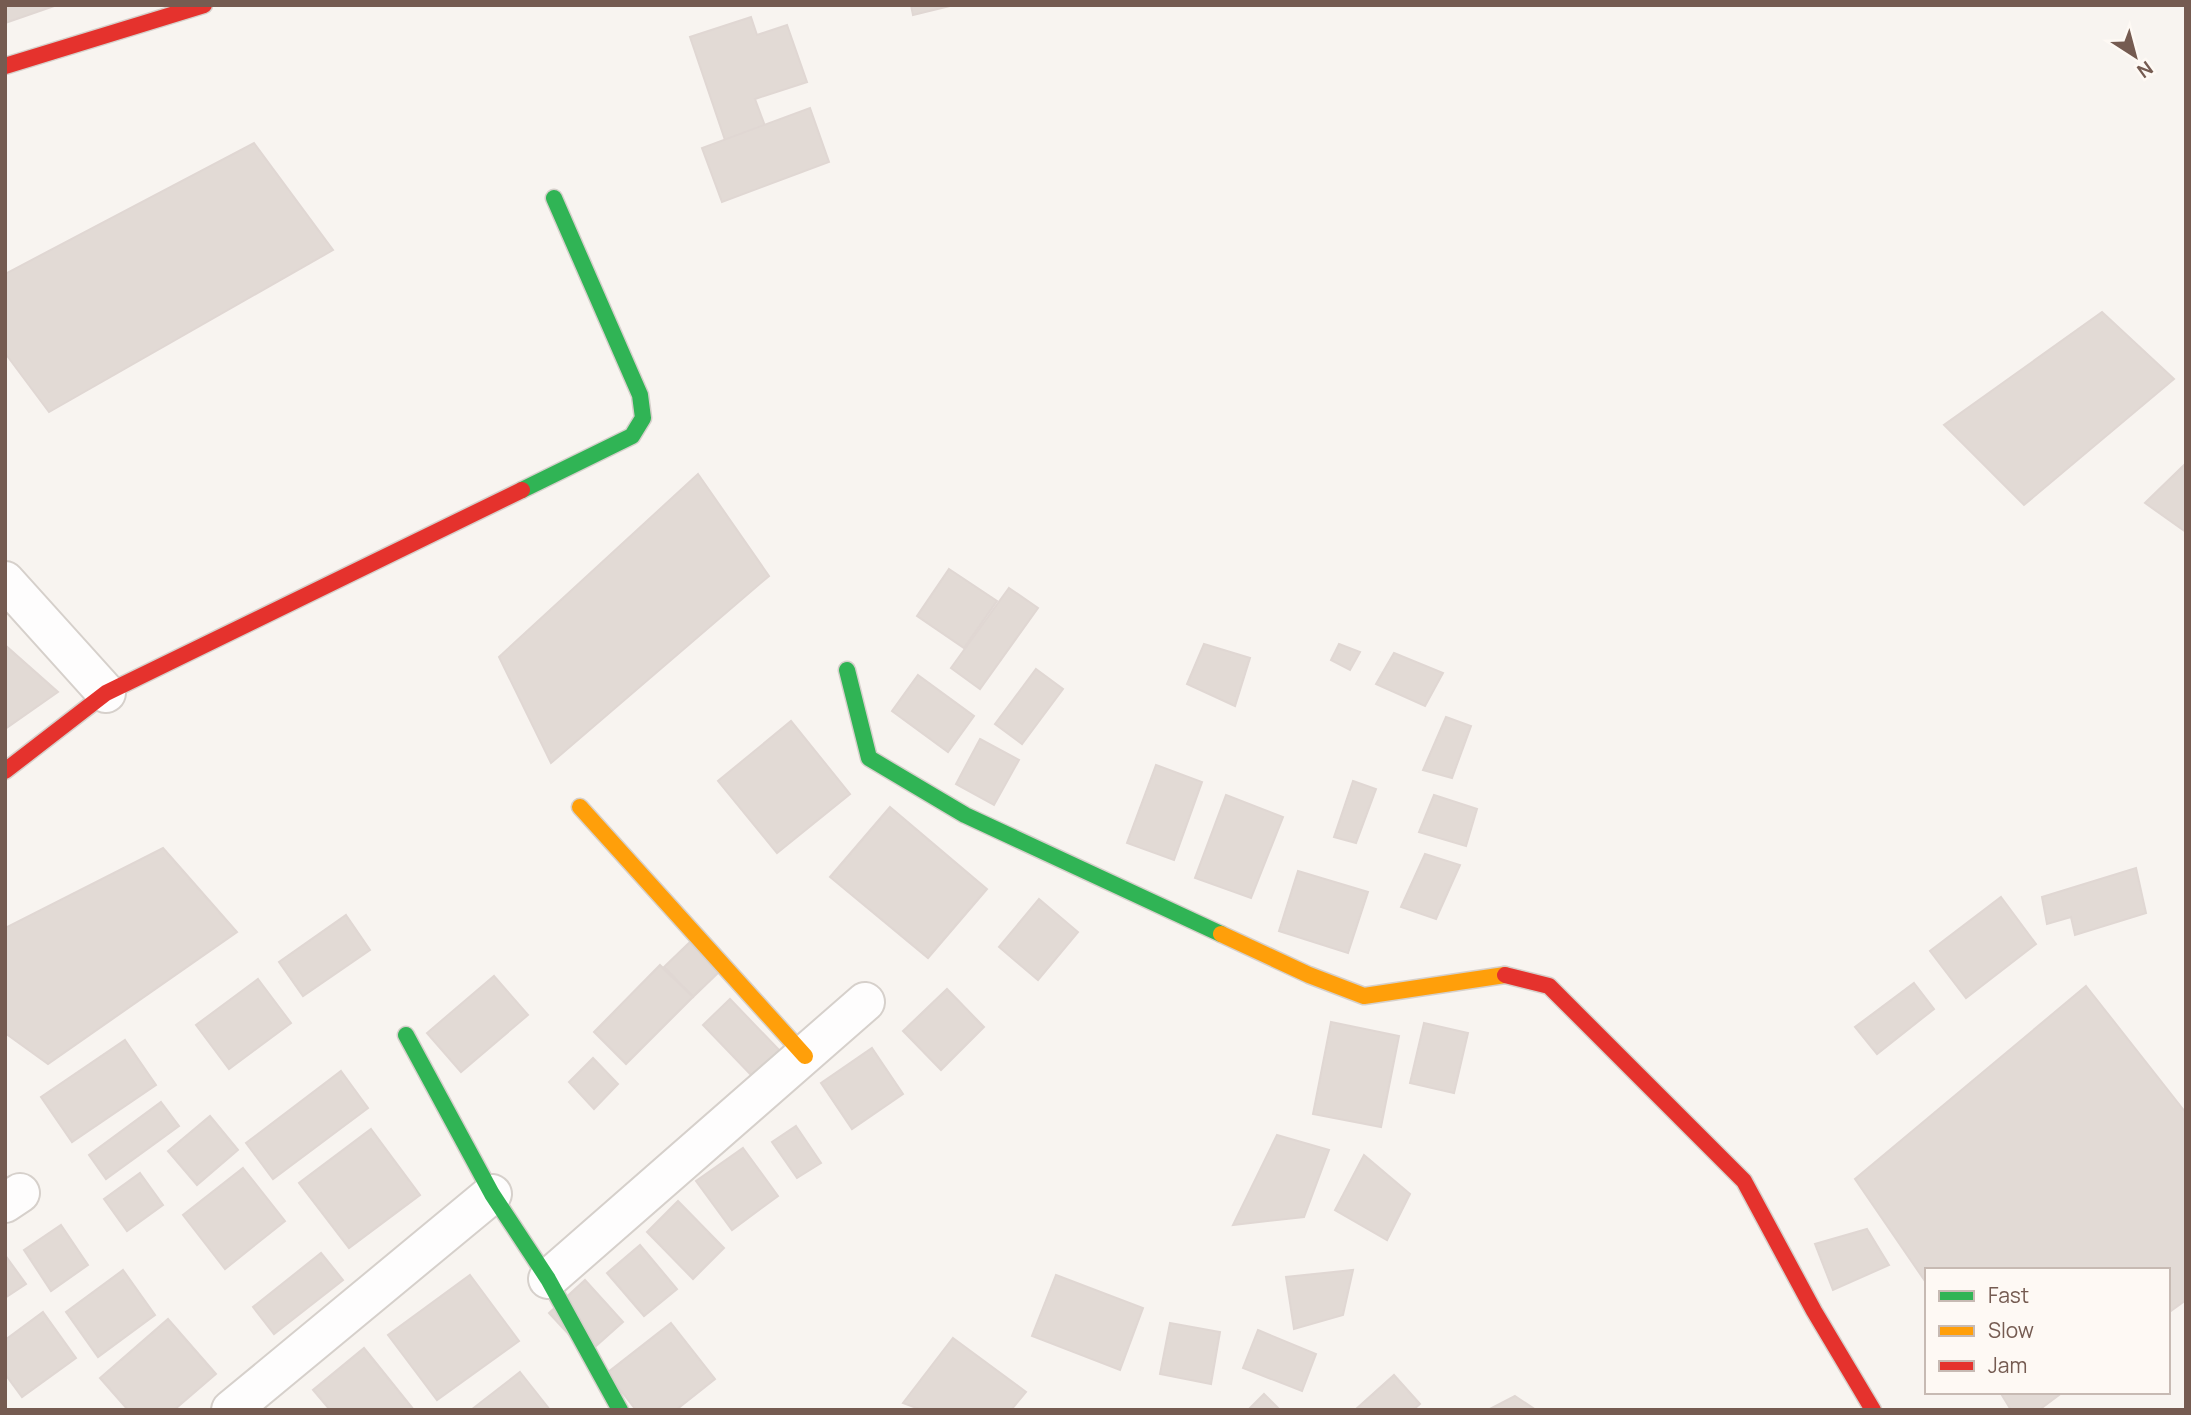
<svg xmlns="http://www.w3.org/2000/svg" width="2191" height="1415" viewBox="0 0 2191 1415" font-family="Manrope,sans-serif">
	<rect width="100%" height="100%" fill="#f8f4f0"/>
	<g fill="#e2dad5" stroke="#e0d7d3" stroke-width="2">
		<path d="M5,5H57L5,23Z"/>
		<path d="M911,5H954L913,15Z"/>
		<path d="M751,17L757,35L787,25L807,82L755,99L765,126L725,140L690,37Z"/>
		<path d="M810,108L829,162L722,202L702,148Z"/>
		<path d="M254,143L333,250L49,412L5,353V274Z"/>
		<path d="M2102,312L2174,379L2024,505L1944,425Z"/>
		<path d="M2186,463V532L2145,503Z"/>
		<path d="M698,474L769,576L551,763L499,657Z"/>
		<path d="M949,569L997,601L964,648L917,616Z"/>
		<path d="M1009,588L1038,608L980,689L951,668Z"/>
		<path d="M1204,644L1250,658L1235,706L1187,684Z"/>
		<path d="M1339,644L1360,652L1350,670L1331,660Z"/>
		<path d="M5,645L58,692L5,729Z"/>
		<path d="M1394,653L1443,673L1425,706L1376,684Z"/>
		<path d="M1036,669L1063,689L1022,744L995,724Z"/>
		<path d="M918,675L974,716L948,752L892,711Z"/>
		<path d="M1446,717L1471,726L1452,778L1423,770Z"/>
		<path d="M791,721L850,794L777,853L718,781Z"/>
		<path d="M980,739L1019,760L994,805L956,784Z"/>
		<path d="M1156,765L1202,782L1174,860L1127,843Z"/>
		<path d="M1353,781L1376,789L1356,843L1334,837Z"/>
		<path d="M1226,795L1283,817L1251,898L1195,878Z"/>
		<path d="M1434,795L1477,809L1466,846L1419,832Z"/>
		<path d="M890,807L987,889L928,958L830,877Z"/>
		<path d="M163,848L237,932L48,1064L5,1033V928Z"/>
		<path d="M1425,854L1460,865L1436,919L1401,907Z"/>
		<path d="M2136,868L2146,913L2075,935L2071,917L2047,924L2042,897Z"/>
		<path d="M1298,871L1368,892L1348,953L1279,931Z"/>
		<path d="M2001,897L2036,944L1966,998L1930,951Z"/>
		<path d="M1039,899L1078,932L1038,980L999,947Z"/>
		<path d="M346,915L370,950L303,996L279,962Z"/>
		<path d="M690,942L719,972L693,997L664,967Z"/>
		<path d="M660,965L693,997L626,1064L594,1032Z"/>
		<path d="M494,976L528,1015L461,1072L427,1033Z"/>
		<path d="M258,979L291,1023L229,1069L196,1025Z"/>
		<path d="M1914,983L1934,1009L1877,1054L1855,1027Z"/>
		<path d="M2086,986L2186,1113V1300L2168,1313V1270H1927V1284L1855,1179Z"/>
		<path d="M947,989L984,1027L941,1070L903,1031Z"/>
		<path d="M730,999L781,1052L754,1078L703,1025Z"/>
		<path d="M1331,1022L1399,1036L1381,1127L1313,1114Z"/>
		<path d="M1424,1023L1468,1033L1454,1093L1410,1083Z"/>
		<path d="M125,1040L156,1085L72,1142L41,1097Z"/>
		<path d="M872,1048L903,1094L852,1129L821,1083Z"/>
		<path d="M593,1058L618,1084L594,1109L569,1082Z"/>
		<path d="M341,1071L368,1108L273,1179L246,1143Z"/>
		<path d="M161,1102L179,1126L106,1179L89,1155Z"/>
		<path d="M210,1116L238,1150L197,1185L168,1151Z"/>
		<path d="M796,1126L821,1163L797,1178L772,1142Z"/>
		<path d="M371,1129L420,1195L349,1248L299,1183Z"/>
		<path d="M1277,1135L1329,1150L1304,1217L1233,1225Z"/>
		<path d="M743,1148L778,1196L732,1230L696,1181Z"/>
		<path d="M1364,1155L1410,1194L1387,1240L1335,1210Z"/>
		<path d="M243,1168L285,1221L225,1269L183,1215Z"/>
		<path d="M140,1173L163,1205L127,1231L104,1199Z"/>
		<path d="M678,1201L724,1248L693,1279L647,1232Z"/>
		<path d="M61,1225L88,1265L51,1291L24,1250Z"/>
		<path d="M1867,1229L1889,1265L1833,1290L1815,1244Z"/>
		<path d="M640,1245L677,1289L644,1316L607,1273Z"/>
		<path d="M321,1253L343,1280L274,1334L253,1307Z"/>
		<path d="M5,1255L26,1284L5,1298Z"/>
		<path d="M123,1270L155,1315L98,1357L66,1312Z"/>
		<path d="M1353,1270L1343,1315L1294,1329L1286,1277Z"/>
		<path d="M470,1275L519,1341L437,1400L388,1335Z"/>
		<path d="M1056,1275L1143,1308L1120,1370L1032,1336Z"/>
		<path d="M585,1280L623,1322L587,1354L549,1313Z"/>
		<path d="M43,1312L76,1358L22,1397L5,1374V1340Z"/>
		<path d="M168,1319L216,1374L174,1410H128L100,1378Z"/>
		<path d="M671,1323L715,1379L676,1410H636L607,1373Z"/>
		<path d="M1170,1323L1220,1332L1211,1384L1160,1374Z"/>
		<path d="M1258,1330L1316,1354L1302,1391L1243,1368Z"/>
		<path d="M953,1338L1026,1392L1011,1410H922L903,1403Z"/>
		<path d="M364,1348L414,1410H330L313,1390Z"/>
		<path d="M520,1372L550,1410H471Z"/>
		<path d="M1394,1375L1420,1404L1413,1410H1355Z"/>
		<path d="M2000,1392H2063L2039,1410H2011Z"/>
		<path d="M1264,1394L1280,1410H1248Z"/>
		<path d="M1515,1396L1536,1410H1488Z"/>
	</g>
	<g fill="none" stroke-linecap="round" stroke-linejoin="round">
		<defs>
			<g id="street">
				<path d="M5,581L106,693"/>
				<path d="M5,1203L20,1193"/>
				<path d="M548,1279L865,1002"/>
				<path d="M231,1410L492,1194"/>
			</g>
			<g id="fast">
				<path d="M522,490L632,436L643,418L640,395L554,198"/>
				<path d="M847,670L869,758L965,815L1221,934"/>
				<path d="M406,1035L492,1194L548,1279L620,1410"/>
			</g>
			<g id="slow">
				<path d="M580,807L805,1056"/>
				<path d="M1221,934L1309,975L1364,996L1505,975"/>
			</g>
			<g id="jam">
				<path d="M5,66L204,5"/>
				<path d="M5,771L106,693L522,490"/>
				<path d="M1505,975L1549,986L1744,1181L1814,1311L1873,1410"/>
			</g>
		</defs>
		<use href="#street" stroke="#d6d0cb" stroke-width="42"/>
		<use href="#fast" stroke="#d6d0cb" stroke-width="19"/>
		<use href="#slow" stroke="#d6d0cb" stroke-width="19"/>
		<use href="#jam" stroke="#d6d0cb" stroke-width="19"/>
		<use href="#street" stroke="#fefdfd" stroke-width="38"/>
		<use href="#fast" stroke="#30b455" stroke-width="16"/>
		<use href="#slow" stroke="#ff9f0a" stroke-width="16"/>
		<use href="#jam" stroke="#e5322d" stroke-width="16"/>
	</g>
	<rect width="2191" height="1415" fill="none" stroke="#755b51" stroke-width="14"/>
	<rect x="1925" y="1268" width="245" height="126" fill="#fef9f4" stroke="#c7bab3" stroke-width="2"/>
	<rect x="1939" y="1291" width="35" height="10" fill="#30b455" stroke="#c7bab3" stroke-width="2"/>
	<text x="1988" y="1303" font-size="21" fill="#755b51">Fast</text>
	<rect x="1939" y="1326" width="35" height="10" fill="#ff9f0a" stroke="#c7bab3" stroke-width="2"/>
	<text x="1988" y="1338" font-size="21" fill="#755b51">Slow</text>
	<rect x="1939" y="1361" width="35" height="10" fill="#e5322d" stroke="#c7bab3" stroke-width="2"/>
	<text x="1988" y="1373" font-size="21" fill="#755b51">Jam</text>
	<g transform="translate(2135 56) rotate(144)" stroke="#fef9f4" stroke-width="5" paint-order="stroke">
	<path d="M0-5L12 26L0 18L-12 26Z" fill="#755b51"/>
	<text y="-10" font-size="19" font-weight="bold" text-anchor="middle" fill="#755b51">N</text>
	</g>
</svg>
